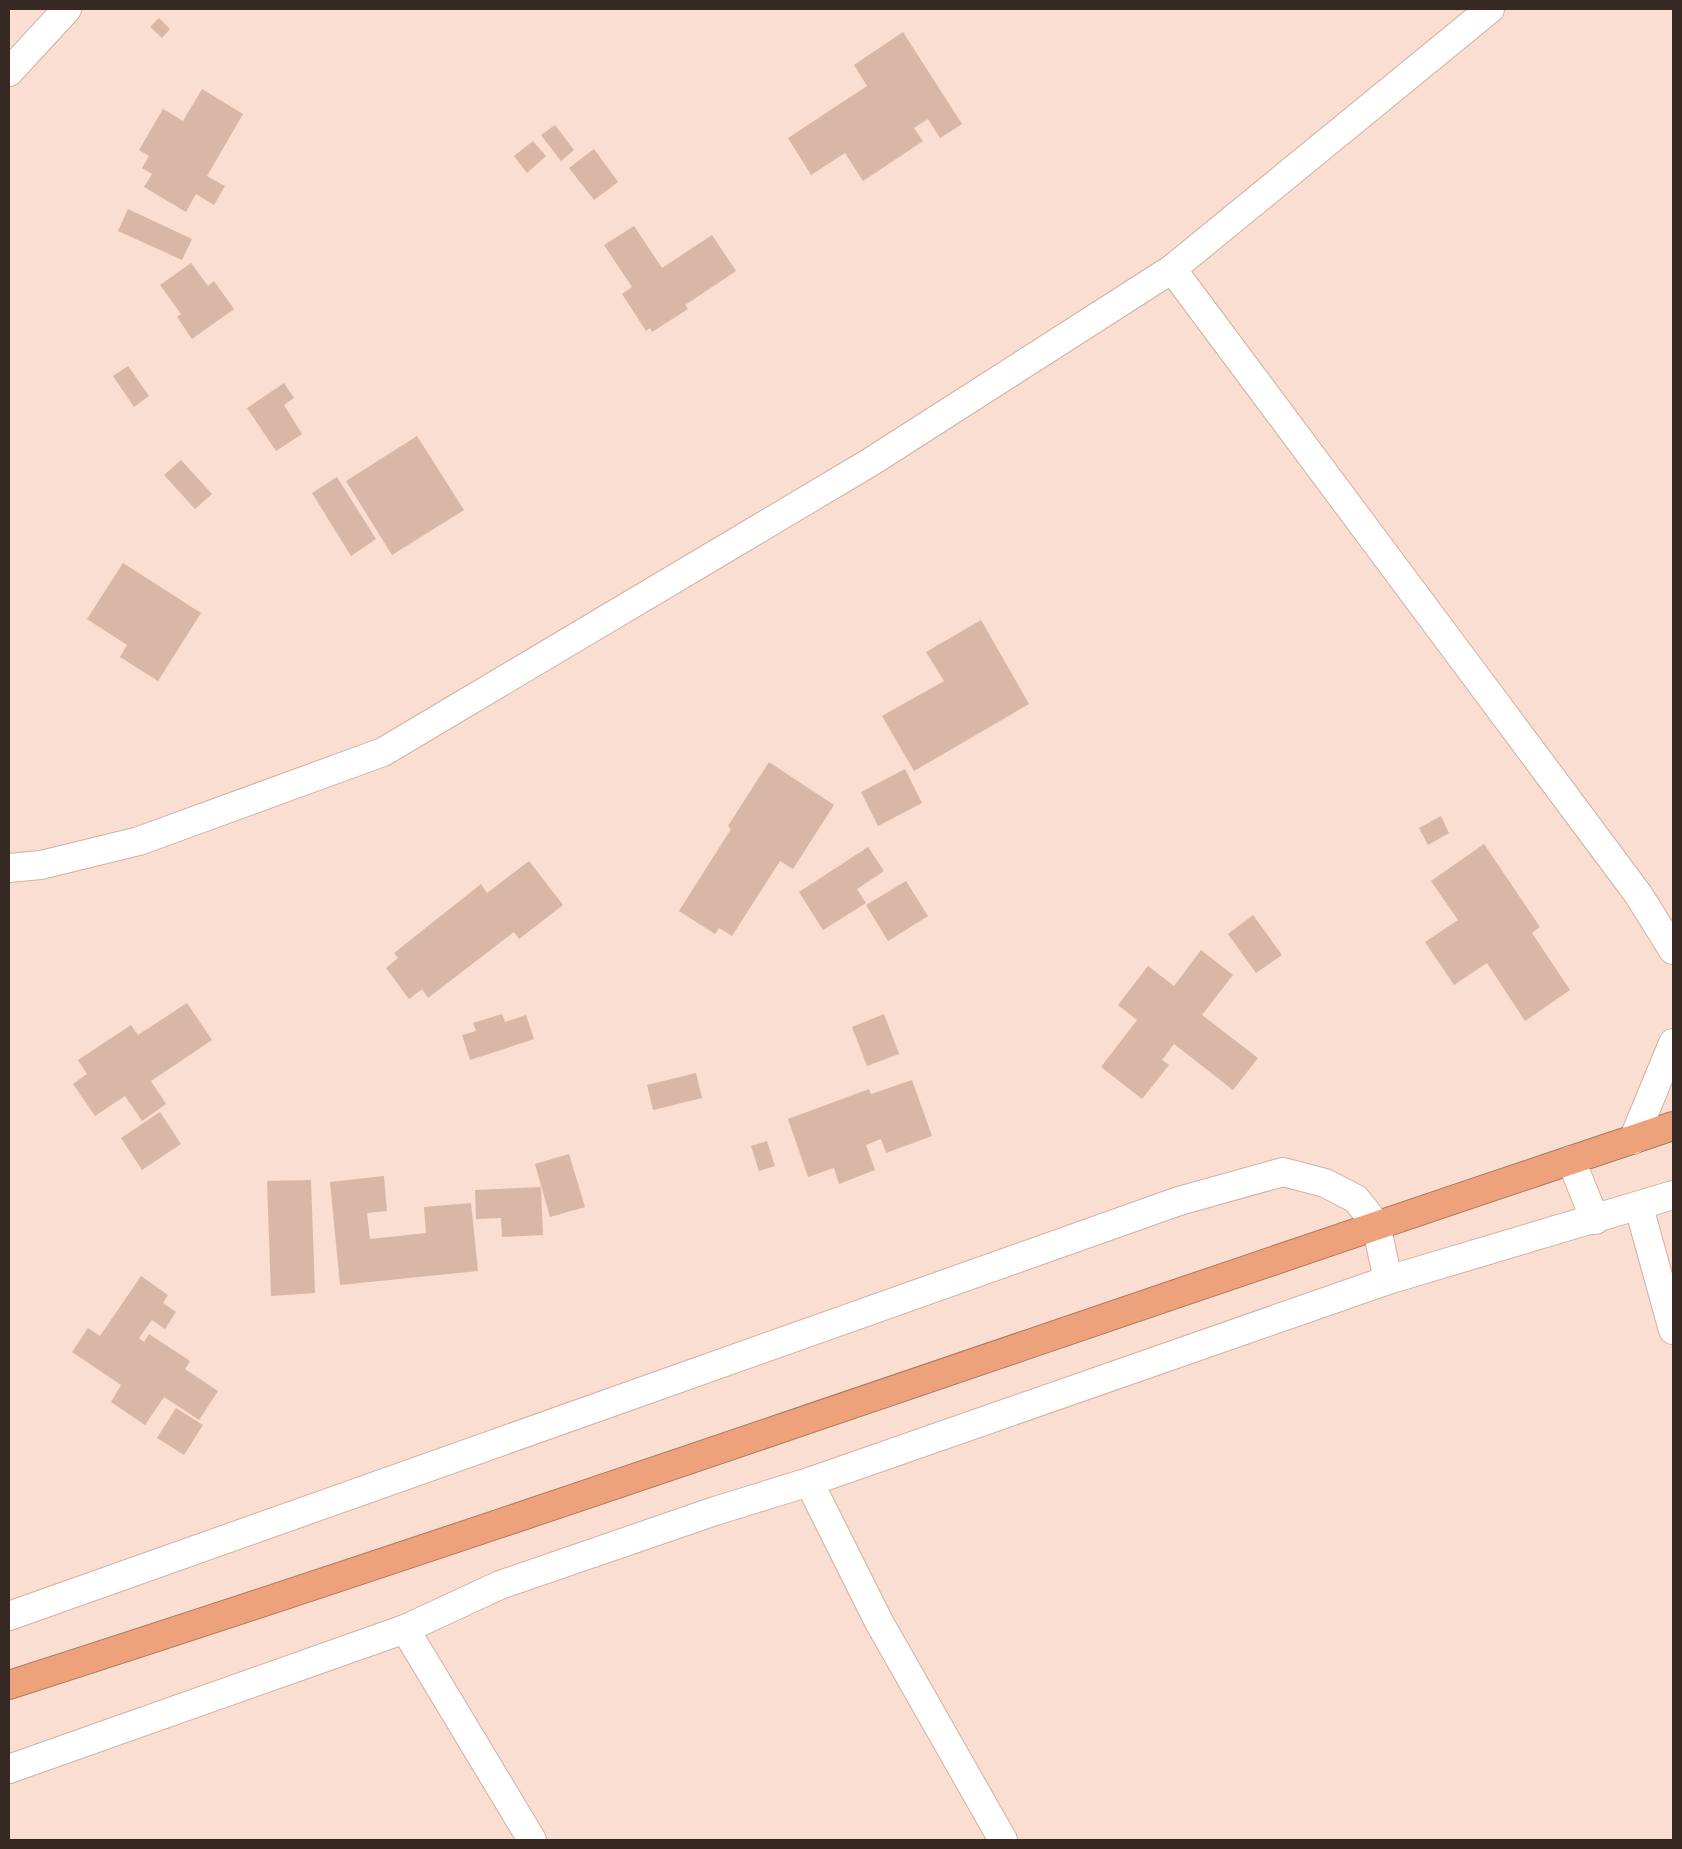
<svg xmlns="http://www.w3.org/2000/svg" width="1682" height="1849" viewBox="0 0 1682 1849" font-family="Roboto,sans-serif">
	<rect width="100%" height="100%" fill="#faded1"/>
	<g fill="#d8b7a6">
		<path d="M159,18L170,29L162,38L150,27Z"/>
		<path d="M903,32L962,124L940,138L928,119L914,128L923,141L863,181L845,153L811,175L788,138L867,86L854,65Z"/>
		<path d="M202,89L243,114L207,176L225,186L214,205L196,194L186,212L144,187L152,174L142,168L149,156L139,150L163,109L183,121Z"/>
		<path d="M555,125L574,150L561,161L541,135Z"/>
		<path d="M533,141L546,156L527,173L514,156Z"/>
		<path d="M594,149L618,182L594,200L569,168Z"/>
		<path d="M128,209L192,239L182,260L118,231Z"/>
		<path d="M634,226L662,268L712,235L736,271L685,305L688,309L652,332L650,328L646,331L622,294L632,287L604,245Z"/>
		<path d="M191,263L208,286L214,281L234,309L192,339L177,317L181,314L160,285Z"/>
		<path d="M128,366L149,396L134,407L113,376Z"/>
		<path d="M284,383L294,398L284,405L302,434L276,451L247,408Z"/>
		<path d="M417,436L464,510L392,555L346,481Z"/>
		<path d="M181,460L212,494L195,509L164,475Z"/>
		<path d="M337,477L376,539L351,556L312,493Z"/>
		<path d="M123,563L201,613L158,681L120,657L127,645L87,619Z"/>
		<path d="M981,620L1029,704L914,771L882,716L944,681L926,652Z"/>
		<path d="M769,762L834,805L793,869L780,861L732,936L719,928L715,934L679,911L731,829L728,826Z"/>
		<path d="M905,769L922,803L878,826L861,792Z"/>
		<path d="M1441,816L1449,833L1428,845L1419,828Z"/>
		<path d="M1484,844L1540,927L1532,933L1570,990L1525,1021L1487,963L1454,985L1425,942L1458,920L1431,881Z"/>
		<path d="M868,847L884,871L857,889L866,903L823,930L799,892Z"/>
		<path d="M529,861L563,905L519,939L514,932L428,998L422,989L409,999L386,968L398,958L394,953L481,884L487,893Z"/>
		<path d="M906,881L928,916L888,941L866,905Z"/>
		<path d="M1253,915L1282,955L1256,973L1228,934Z"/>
		<path d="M1201,950L1233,975L1202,1015L1258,1058L1233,1090L1174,1044L1162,1060L1169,1065L1142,1099L1101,1067L1137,1020L1118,1005L1148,966L1174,986Z"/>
		<path d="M187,1003L212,1040L151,1081L166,1104L142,1121L125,1096L95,1116L73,1084L87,1074L78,1060L131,1025L138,1035Z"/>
		<path d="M502,1014L505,1022L526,1015L534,1039L470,1060L462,1035L476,1031L473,1023Z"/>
		<path d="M884,1014L899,1054L867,1066L852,1027Z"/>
		<path d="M696,1073L702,1098L653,1110L647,1085Z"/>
		<path d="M912,1080L932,1136L886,1153L881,1139L866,1145L875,1170L839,1184L834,1168L808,1177L788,1119L869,1089L871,1094Z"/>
		<path d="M160,1112L181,1144L142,1170L121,1138Z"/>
		<path d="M767,1141L775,1166L759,1171L751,1146Z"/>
		<path d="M569,1154L585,1207L550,1217L535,1164Z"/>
		<path d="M384,1176L387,1211L367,1213L370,1239L426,1233L424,1207L471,1203L478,1271L340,1285L330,1182Z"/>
		<path d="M311,1180L315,1293L271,1296L267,1181Z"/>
		<path d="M541,1187L543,1235L502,1237L501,1218L476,1219L475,1190Z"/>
		<path d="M141,1276L168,1295L163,1303L176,1312L165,1329L152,1320L139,1338L144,1342L149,1334L190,1361L185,1369L218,1391L199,1420L164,1397L145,1425L111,1402L121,1385L72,1352L88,1328L100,1336Z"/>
		<path d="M176,1408L203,1425L184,1455L157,1438Z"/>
	</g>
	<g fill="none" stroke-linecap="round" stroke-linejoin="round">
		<defs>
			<g id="minor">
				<path d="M9,72L67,9"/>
				<path d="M1172,269L1638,894L1673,950"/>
				<path d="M9,868L41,865L139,841L383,752L869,463L1172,269L1490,9"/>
				<path d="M1633,1140L1673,1043"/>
				<path d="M1571,1160L1595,1220"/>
				<path d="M1639,1207L1673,1330"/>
				<path d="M809,1482L879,1622L1003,1840"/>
				<path d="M9,1616L1179,1201L1283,1172L1325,1183L1356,1199L1376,1224L1388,1280"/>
				<path d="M405,1629L532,1840"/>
				<path d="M9,1769L405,1629L500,1585L715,1511L809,1482L1388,1280L1673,1195"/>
			</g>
			<path id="highway" d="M9,1685C566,1506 1118,1311 1673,1126"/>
		</defs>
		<use href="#minor" stroke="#d1b09f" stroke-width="30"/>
		<use href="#highway" stroke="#ad785d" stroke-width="30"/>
		<use href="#minor" stroke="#fff" stroke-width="28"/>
		<use href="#highway" stroke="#eda27c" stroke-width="28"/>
	</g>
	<rect width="1682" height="1849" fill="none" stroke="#362923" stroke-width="20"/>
</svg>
